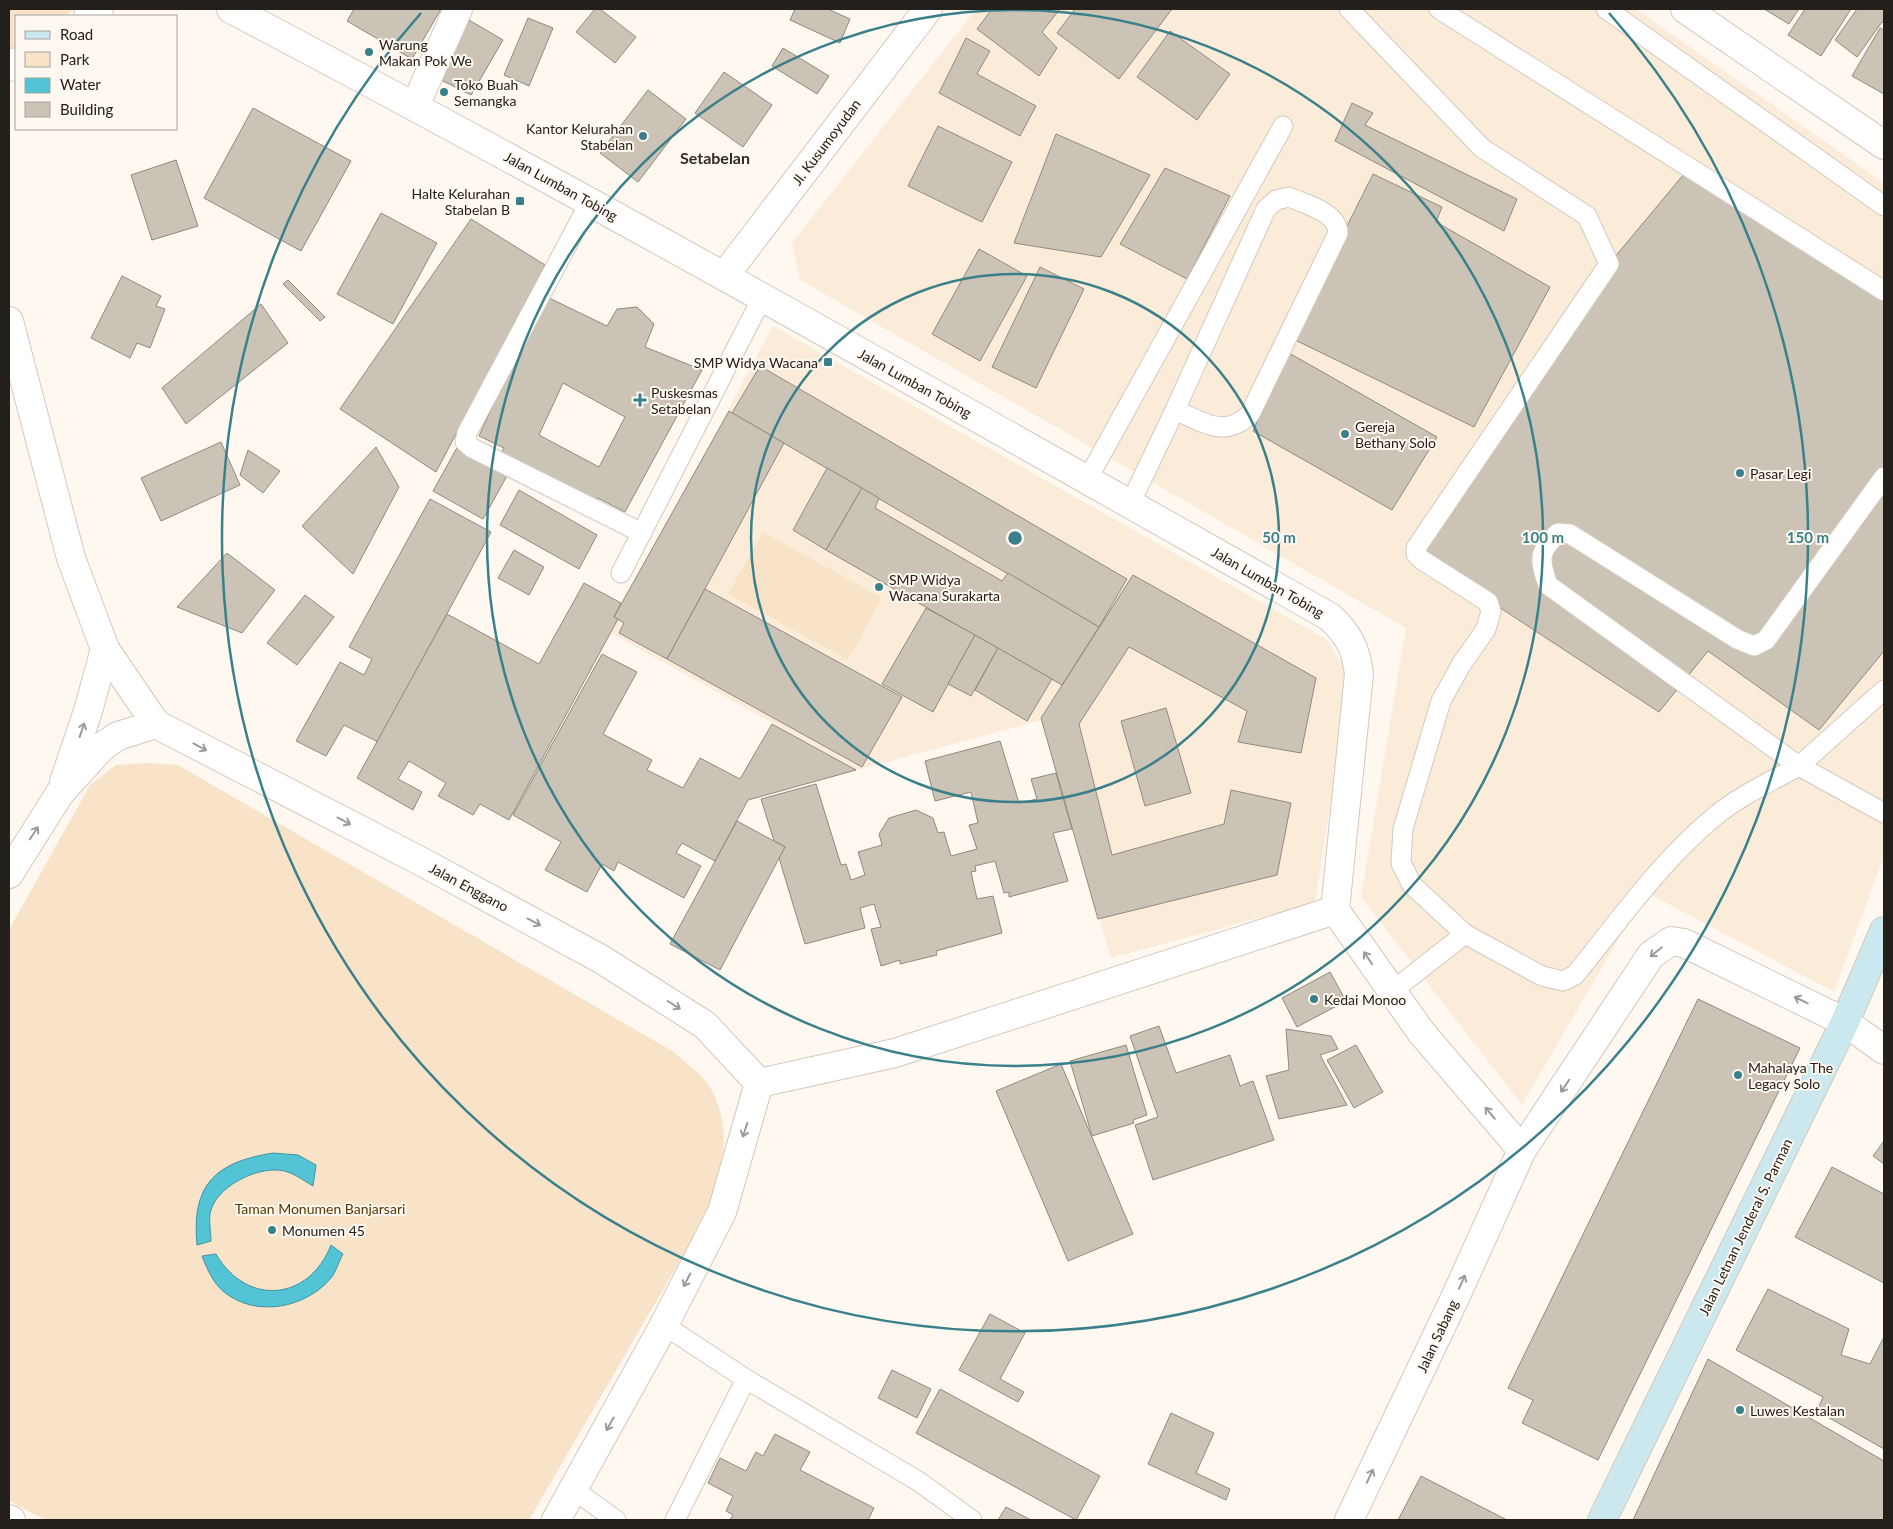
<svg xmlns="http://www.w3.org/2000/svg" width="1893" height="1529" viewBox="0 0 1893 1529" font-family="Lato,sans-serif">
	<rect width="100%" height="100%" fill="#fef8f1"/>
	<g fill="#fbecda">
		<path d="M976,9H1636L1884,183V856L1834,992L1646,892L1522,1105L1361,897L1406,628L800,280L792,243Z"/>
		<path d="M773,326L1326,639L1350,676L1315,903L1111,958L1042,720L857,770L609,632Z"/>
	</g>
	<g fill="#f8e3c9">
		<path d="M9,9H75L65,16H16V50L9,55Z"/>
		<path d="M763,532L882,598L848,660L728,594Z"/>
		<path d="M148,763L178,765L674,1052C684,1062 702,1074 710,1087C733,1129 723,1167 710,1209L529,1520H45L9,1501V930L90,785L116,765Z"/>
	</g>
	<g fill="#53c4d5" stroke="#45939d">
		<path d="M273,1153L298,1155L316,1165L313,1186C301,1179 289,1169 274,1170C252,1170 218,1187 211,1210C208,1218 211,1232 211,1241L197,1245C191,1184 216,1162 273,1153Z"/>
		<path d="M331,1245L343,1254C339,1261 336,1272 331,1278C306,1308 256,1318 224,1292C213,1283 207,1269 202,1256L216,1254C247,1307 309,1301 331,1245Z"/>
	</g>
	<g fill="#ccc3b7" stroke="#92897e" fill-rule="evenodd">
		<path d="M354,9H441L412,59L347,21Z"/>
		<path d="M595,9H600L636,37L615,63L576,32Z"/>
		<path d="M795,9H828L850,19L840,43L790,20Z"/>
		<path d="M992,9H1060L1042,32L1057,48L1039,76L977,29Z"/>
		<path d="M1075,9H1172L1119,79L1057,33Z"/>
		<path d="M1764,9H1799L1789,24Z"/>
		<path d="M1805,9H1851L1821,56L1788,35Z"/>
		<path d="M1857,9H1884V23L1882,22L1857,57L1835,40Z"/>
		<path d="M528,18L553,28L529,86L504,75Z"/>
		<path d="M469,20L503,40L471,95L439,79Z"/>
		<path d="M1880,28L1884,30V94L1852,76Z"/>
		<path d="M1170,31L1230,74L1197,120L1137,77Z"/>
		<path d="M966,38L990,51L977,74L1036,106L1020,136L939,93Z"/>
		<path d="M783,48L829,76L817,94L772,66Z"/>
		<path d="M724,72L772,105L743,147L695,113Z"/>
		<path d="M648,90L686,119L638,182L600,153Z"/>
		<path d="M1352,103L1373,113L1365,125L1517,199L1504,231L1335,141Z"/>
		<path d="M253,108L351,161L301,251L204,198Z"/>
		<path d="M938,126L1012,162L982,222L908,186Z"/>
		<path d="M1056,134L1150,175L1101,257L1014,243Z"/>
		<path d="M176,160L198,226L152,240L131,175Z"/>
		<path d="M1165,168L1230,196L1187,279L1120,244Z"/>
		<path d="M1689,168L1884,289V651L1819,730L1708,651L1659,712L1418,554L1609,264Z"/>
		<path d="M1373,174L1442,207L1436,222L1550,287L1474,427L1291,338Z"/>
		<path d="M381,213L437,243L393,324L337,294Z"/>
		<path d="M471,219L545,265L436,472L340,409Z"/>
		<path d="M979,249L1027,276L980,361L932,334Z"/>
		<path d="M1040,267L1084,289L1036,388L992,367Z"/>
		<path d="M122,276L161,296L156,306L165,309L150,348L137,343L130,358L91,338Z"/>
		<path d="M288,280L325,317L320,321L283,284Z"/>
		<path d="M547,297L607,326L617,309L637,307L654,324L645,347L702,370L625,512L598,498L596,503L501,452L504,448L479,436L515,356ZM563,383L625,417L599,467L539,435Z"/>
		<path d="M261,304L288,343L186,424L162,388Z"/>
		<path d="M1289,353L1437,437L1392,510L1253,431Z"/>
		<path d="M760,366L1127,579L1099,627L732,413Z"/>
		<path d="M729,411L784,443L667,659L619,633L624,623L614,617Z"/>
		<path d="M221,442L240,485L161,521L141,478Z"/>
		<path d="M458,446L508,474L483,519L433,491Z"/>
		<path d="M376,447L399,487L353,574L302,526Z"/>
		<path d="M248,450L280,471L263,493L240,475Z"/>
		<path d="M827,468L862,488L826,550L793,530Z"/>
		<path d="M862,488L879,498L875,508L1002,581L1008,573L1099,627L1062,685L826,550Z"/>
		<path d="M519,490L597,535L579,569L500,525Z"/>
		<path d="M430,499L491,532L378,742L344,725L326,756L296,741L340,662L364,675L372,659L349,647Z"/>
		<path d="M514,550L544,567L529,595L498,578Z"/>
		<path d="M227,553L275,590L242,633L177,607Z"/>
		<path d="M1133,575L1316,678L1301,753L1238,742L1247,711L1129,647L1079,724L1112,855L1224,824L1231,790L1291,803L1277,875L1098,919L1041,718Z"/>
		<path d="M584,583L621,603L614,617L618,619L509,820L480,804L473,815L438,796L446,783L409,761L398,779L422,792L413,810L357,778L447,614L539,664Z"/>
		<path d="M705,589L902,697L862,767L667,659Z"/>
		<path d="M305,595L334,617L297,665L267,643Z"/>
		<path d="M926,608L975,635L933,712L882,684Z"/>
		<path d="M975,635L998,648L971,696L948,684Z"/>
		<path d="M998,648L1052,679L1027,721L975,690Z"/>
		<path d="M602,654L637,672L603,734L652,760L647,770L683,788L700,758L740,779L772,724L856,770L748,800L715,861L682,843L676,853L701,866L684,898L618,862L614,871L602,864L587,892L545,870L561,842L513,815Z"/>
		<path d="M1166,708L1191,793L1145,806L1121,721Z"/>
		<path d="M1000,741L1019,803L1037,799L1031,779L1056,773L1072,829L1053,833L1068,881L1009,897V892L1004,893L995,861L975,866L976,871L971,872L977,899L993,896L1002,933L936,951L937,955L900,964V960L881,966L871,929L881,927L874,904L860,908L865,928L805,944L779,858L785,847L774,841L761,799L816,784L841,865L846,864L851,880L865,875L858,852L882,845L879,834L889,818L916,810L933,818L938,833L944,832L951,856L977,849L969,825L978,823L971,792L935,801L925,761Z"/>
		<path d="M737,821L785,847L720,970L670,944Z"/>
		<path d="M1330,972L1346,1001L1297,1027L1282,998Z"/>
		<path d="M1698,999L1800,1048L1598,1460L1522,1423L1533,1400L1508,1388Z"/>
		<path d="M1159,1026L1176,1073L1230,1055L1240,1086L1253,1081L1274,1140L1153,1180L1135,1125L1158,1117L1130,1036Z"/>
		<path d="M1286,1029L1331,1036L1338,1049L1320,1055L1347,1105L1279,1119L1266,1076L1289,1070Z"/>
		<path d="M1126,1045L1147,1115L1133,1120L1134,1123L1092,1136L1070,1061Z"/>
		<path d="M1356,1045L1383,1092L1354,1108L1327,1060Z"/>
		<path d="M1061,1064L1133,1234L1068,1261L996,1091Z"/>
		<path d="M1884,1141V1164L1873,1156Z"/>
		<path d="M1832,1167L1884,1194V1283L1795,1237Z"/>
		<path d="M1768,1289L1849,1329L1841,1355L1870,1364L1884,1337V1449L1817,1411L1823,1397L1736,1350Z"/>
		<path d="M990,1314L1025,1333L1000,1379L1024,1392L1018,1402L959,1370Z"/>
		<path d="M1708,1359L1884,1461V1520H1633Z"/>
		<path d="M892,1370L931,1389L917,1418L878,1398Z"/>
		<path d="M940,1389L1100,1476L1076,1520L916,1433Z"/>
		<path d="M1171,1413L1214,1433L1196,1473L1230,1489L1226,1500L1148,1464Z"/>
		<path d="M775,1434L810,1452L800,1470L874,1508L868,1520H730L733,1515L726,1511L733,1496L708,1483L720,1458L746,1471L756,1452L763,1456Z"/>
		<path d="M1421,1476L1507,1520H1398Z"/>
		<path d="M1006,1507L1031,1520H998Z"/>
	</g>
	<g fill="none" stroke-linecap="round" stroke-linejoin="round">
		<defs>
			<g id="service">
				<path d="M1349,9L1482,148L1587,216L1609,264L1416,548V554L1422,560L1488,602L1491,611L1486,629L1461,665L1441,701L1403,829L1401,863L1412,885L1465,934L1542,976L1563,981L1575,975C1619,921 1660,862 1714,817C1739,796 1770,782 1799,766L1884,813"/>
				<path d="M1439,9L1884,291"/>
				<path d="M1606,9L1884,206"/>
				<path d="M590,202L467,433L465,442L472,448L642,533"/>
				<path d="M1884,477L1766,640L1754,646L1737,639L1570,534L1558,533C1538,552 1539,559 1548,585L1799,766L1884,690"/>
				<path d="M1087,480L1283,126"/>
				<path d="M1130,504L1175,410C1203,422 1225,439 1250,414L1338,233C1338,212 1305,204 1289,197L1276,200L1266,209L1175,410"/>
				<path d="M621,573L763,296"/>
				<path d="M1391,992L1465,934"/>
				<path d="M664,1325L746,1379L918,1481L972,1520"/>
				<path d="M574,1490L616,1520"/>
				<path d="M675,1520L746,1379"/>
			</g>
			<g id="minor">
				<path d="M1685,9L1884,145"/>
				<path d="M88,16L99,9"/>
				<path d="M9,67L16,62"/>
				<path d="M415,106L458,9"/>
				<path d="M9,321L71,558L105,649L156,724L424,863L601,959L705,1025L759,1083"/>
				<path d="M64,782L88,711L105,649"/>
				<path d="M9,874L60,793L103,746L118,736L156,724"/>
				<path d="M1845,1022L1884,1050"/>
				<path d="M759,1083L895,1053L1335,910"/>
				<path d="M9,1519L11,1520"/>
				<path d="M556,1520L664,1325L722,1212L759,1083"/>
				<path d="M1349,1520L1453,1302L1522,1150"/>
			</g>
			<g id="tertiary">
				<path d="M231,9C602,204 965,411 1330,617C1348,634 1356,648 1359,674L1335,910L1421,1032L1522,1150L1651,955L1671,941L1684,943L1845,1022"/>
				<path d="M725,275L928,9"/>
			</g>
			<path id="secondary" d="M1602,1520L1845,1022L1884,931"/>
		</defs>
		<use href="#service" stroke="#d3c9bd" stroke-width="21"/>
		<use href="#minor" stroke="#d3c9bd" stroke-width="30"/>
		<use href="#tertiary" stroke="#d3c9bd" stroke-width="30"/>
		<use href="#secondary" stroke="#d3c9bd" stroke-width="30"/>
		<use href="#service" stroke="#fff" stroke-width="19"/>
		<use href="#minor" stroke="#fff" stroke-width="28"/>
		<use href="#tertiary" stroke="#fff" stroke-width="28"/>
		<use href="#secondary" stroke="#cae8ed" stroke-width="28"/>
	</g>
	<defs><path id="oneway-shaft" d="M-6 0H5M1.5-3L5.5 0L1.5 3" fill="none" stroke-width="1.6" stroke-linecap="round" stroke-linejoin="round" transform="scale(1.25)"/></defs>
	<g stroke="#9c9b98">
		<use href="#oneway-shaft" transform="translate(82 730) rotate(-71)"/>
		<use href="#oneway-shaft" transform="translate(200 747) rotate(28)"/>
		<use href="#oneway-shaft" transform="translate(344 821) rotate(28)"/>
		<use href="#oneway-shaft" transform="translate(34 833) rotate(-57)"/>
		<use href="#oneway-shaft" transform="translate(534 922) rotate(28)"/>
		<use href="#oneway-shaft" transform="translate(1656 952) rotate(141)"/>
		<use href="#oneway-shaft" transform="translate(1368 958) rotate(-124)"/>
		<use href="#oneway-shaft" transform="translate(1801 1000) rotate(-154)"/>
		<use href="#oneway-shaft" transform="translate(674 1005) rotate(32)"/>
		<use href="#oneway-shaft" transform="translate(1565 1086) rotate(124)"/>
		<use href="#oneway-shaft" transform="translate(1490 1113) rotate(-130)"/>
		<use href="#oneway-shaft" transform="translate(745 1130) rotate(108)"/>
		<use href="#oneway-shaft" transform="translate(687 1280) rotate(117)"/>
		<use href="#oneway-shaft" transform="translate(1462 1282) rotate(-66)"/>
		<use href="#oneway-shaft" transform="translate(610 1424) rotate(119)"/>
		<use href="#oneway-shaft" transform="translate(1370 1476) rotate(-65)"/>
	</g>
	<g fill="none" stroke="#39808a" stroke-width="2.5">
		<circle cx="1015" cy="538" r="264"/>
		<circle cx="1015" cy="538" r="528"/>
		<path d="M1609 13A793 793 0 1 1 421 13"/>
	</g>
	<g fill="#39808a" stroke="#fef8f1" stroke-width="2">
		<circle cx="369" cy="52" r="5"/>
		<circle cx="444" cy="92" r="5"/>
		<circle cx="643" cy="136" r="5"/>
		<rect x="515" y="196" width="10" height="10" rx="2.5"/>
		<rect x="823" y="357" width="10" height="10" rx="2.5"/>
		<path d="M637.5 392.5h5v5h5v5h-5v5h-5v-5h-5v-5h5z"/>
		<circle cx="1345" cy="434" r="5"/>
		<circle cx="1740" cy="473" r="5"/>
		<circle cx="879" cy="587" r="5"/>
		<circle cx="1314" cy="999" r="5"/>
		<circle cx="1738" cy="1075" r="5"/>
		<circle cx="272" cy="1230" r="5"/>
		<circle cx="1740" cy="1410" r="5"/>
	</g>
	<g text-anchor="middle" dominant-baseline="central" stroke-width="4" stroke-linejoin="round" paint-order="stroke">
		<g font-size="14" fill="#23201b" stroke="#fef8f1" text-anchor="start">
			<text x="379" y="44">Warung<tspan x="379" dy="16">Makan Pok We</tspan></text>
			<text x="454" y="84">Toko Buah<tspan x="454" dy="16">Semangka</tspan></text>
			<text x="633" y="128" text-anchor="end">Kantor Kelurahan<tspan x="633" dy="16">Stabelan</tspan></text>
			<text x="510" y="193" text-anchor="end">Halte Kelurahan<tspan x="510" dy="16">Stabelan B</tspan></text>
			<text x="818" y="362" text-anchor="end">SMP Widya Wacana</text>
			<text x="651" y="392">Puskesmas<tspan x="651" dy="16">Setabelan</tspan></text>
			<text x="1355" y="426">Gereja<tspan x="1355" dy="16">Bethany Solo</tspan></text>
			<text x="1750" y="473">Pasar Legi</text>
			<text x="889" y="579">SMP Widya<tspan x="889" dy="16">Wacana Surakarta</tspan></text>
			<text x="1324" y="999">Kedai Monoo</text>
			<text x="1748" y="1067">Mahalaya The<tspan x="1748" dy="16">Legacy Solo</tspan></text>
			<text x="282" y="1230">Monumen 45</text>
			<text x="1750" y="1410">Luwes Kestalan</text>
		</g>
		<g font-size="14" fill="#23201b" stroke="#fef8f1">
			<text transform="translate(826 142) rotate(-53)">Jl. Kusumoyudan</text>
			<text transform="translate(561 186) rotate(29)">Jalan Lumban Tobing</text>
			<text transform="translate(915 383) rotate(29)">Jalan Lumban Tobing</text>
			<text transform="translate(1268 582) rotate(30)">Jalan Lumban Tobing</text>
			<text transform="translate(469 887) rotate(28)">Jalan Enggano</text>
			<text transform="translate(1745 1227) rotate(-64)">Jalan Letnan Jenderal S. Parman</text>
			<text transform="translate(1437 1336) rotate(-65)">Jalan Sabang</text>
		</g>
		<g font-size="14" fill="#583700" stroke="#fef8f1">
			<text x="320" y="1208">Taman Monumen Banjarsari</text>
		</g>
		<g font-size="16" font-weight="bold" fill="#312a21" stroke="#fef8f1">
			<text x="715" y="157">Setabelan</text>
		</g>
	</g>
	<circle cx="1015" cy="538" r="8" fill="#39808a" stroke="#fef8f1" stroke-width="2.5"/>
	<g font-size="15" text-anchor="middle" font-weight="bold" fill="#39808a" stroke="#fef8f1" stroke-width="4" stroke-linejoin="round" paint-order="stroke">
		<text x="1279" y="543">50 m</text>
		<text x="1543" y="543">100 m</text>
		<text x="1808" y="543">150 m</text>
	</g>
	<rect width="1893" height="1529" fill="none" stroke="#23201b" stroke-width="20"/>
	<rect x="15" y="15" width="162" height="115" fill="#fef8f1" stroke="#a6a29b"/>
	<rect x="25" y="31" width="25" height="8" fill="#cae8ed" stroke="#a6a29b"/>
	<text x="60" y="40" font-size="15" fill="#23201b">Road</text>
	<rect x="25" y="52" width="25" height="15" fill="#f8e3c9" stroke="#a6a29b"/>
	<text x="60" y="65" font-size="15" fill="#23201b">Park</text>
	<rect x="25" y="78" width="25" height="15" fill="#53c4d5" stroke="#a6a29b"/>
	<text x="60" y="90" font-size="15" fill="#23201b">Water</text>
	<rect x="25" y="102" width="25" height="15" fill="#ccc3b7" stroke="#a6a29b"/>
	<text x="60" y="115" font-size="15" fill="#23201b">Building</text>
</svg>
